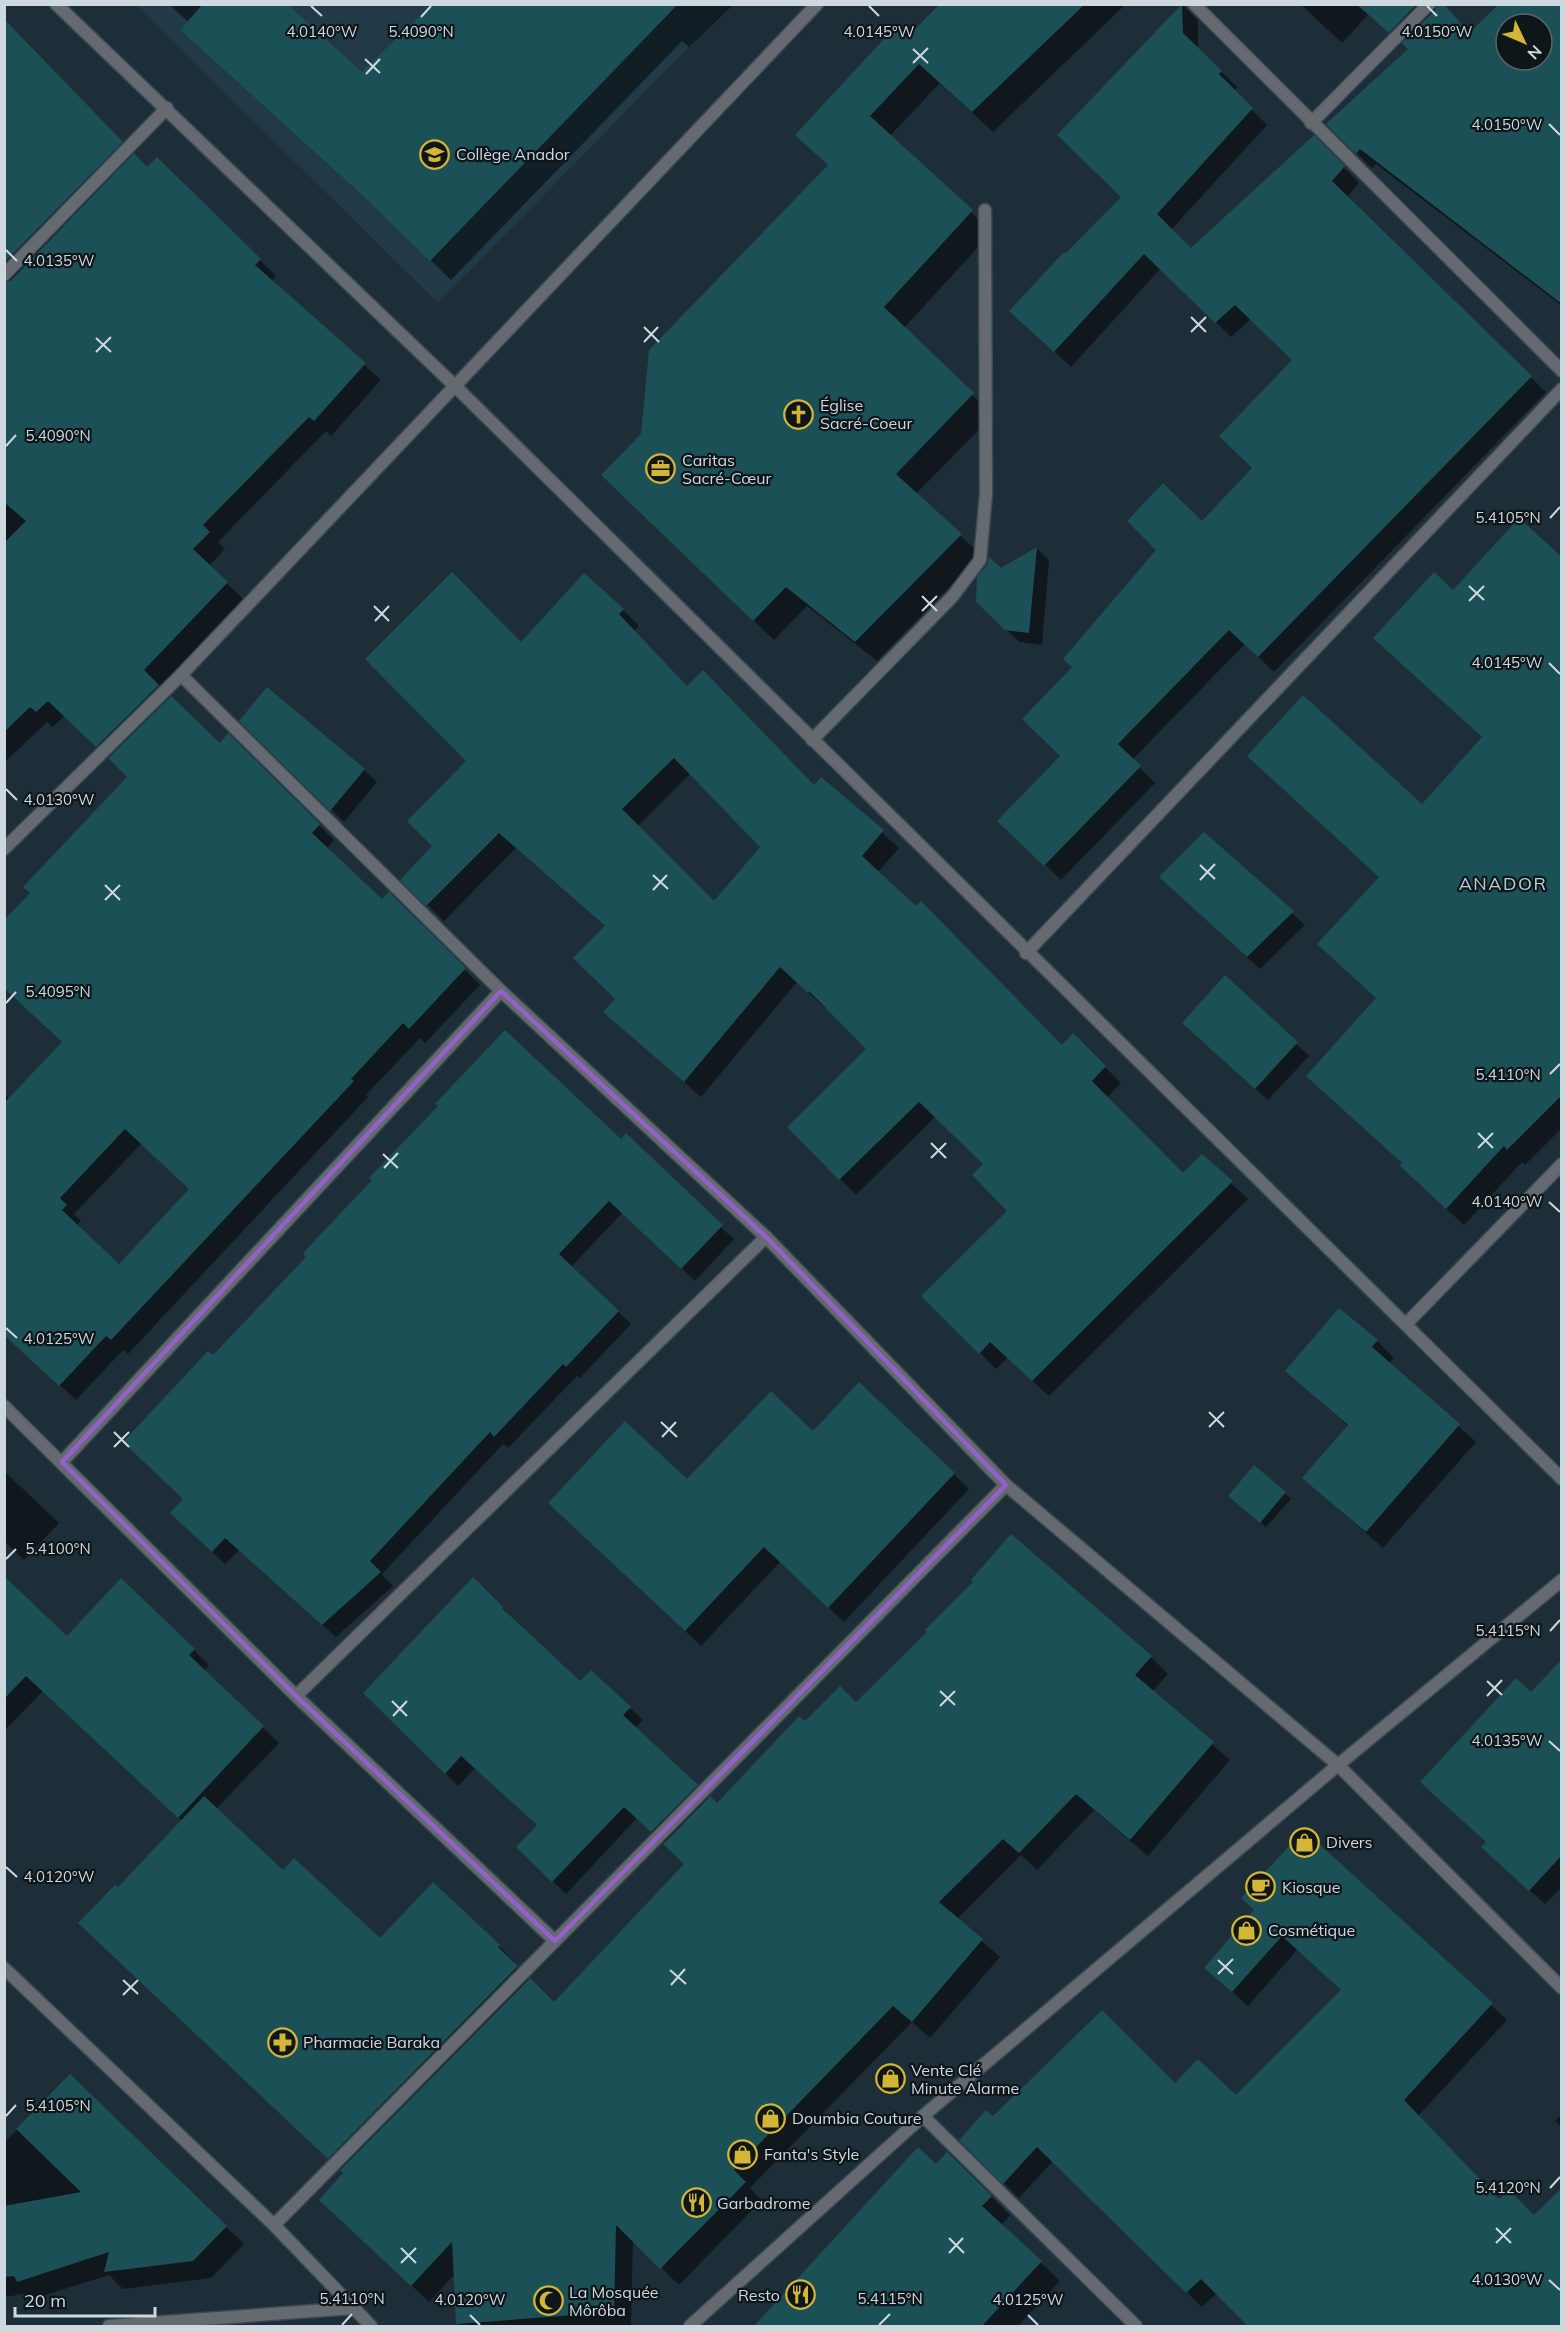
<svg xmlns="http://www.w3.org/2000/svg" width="1566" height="2331" viewBox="0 0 1566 2331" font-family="Mulish,sans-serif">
	<rect width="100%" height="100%" fill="#1e2e38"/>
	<path fill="#223947" d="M136,5H730L438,303Z"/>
	<g fill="#0007" fill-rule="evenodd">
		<path d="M169,4H285L362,74L430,9L426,4H734L689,47L682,41L451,280L387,218L202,50L182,30L189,23Z"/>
		<path d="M942,4H1126L993,132L940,83L890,136L992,232L904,328L993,415L916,494L981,555L877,661L807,606L774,640L624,495L643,435L829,166L797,135Z"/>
		<path d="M1300,4H1443L1470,34L1562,4V306L1376,164L1372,168L1328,124L1409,49L1368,15L1342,43ZM1506,24H1542V60H1506Z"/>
		<path d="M1183,5L1198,20V49L1237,87L1233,91L1267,125L1171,230L1191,250L1314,137L1359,183L1347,197L1546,392L1274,672L1245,644L1132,760L1155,783L1061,880L1000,821L1062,757L1074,668L1158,550L1202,523L1254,468L1294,360L1251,319L1231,337L1161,268L1071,367L1027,326L1066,256L1123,197L1059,135Z"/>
		<path d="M4,21L148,169L157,159L276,276L271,281L381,380L331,436L326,431L218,542L225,549L209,566L243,599L160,687L221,745L228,735L334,840L327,849L382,901L389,894L480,985L425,1043L420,1038L366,1095L368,1097L128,1354L123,1350L76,1400L4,1334V1094L10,1099L64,1043L32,893L129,777L65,715L53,727L47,722L4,763ZM142,1143L191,1190L119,1267L76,1226L81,1221L74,1214Z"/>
		<path d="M1037,548L1049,561L1042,645L1019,642L978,602L1001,570Z"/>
		<path d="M1562,558V1128L1525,1165L1522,1162L1464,1225L1418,1183L1404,1164L1377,999L1381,878L1423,806L1483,738L1375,638L1454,592Z"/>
		<path d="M623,610L639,626L634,631L688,688L814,787L821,779L899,848L878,872L1062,1047L1073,1035L1121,1083L1107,1098L1183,1175L1202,1156L1248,1199L1049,1396L1007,1358L996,1369L924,1296L1009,1211L985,1164L935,1117L856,1195L789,1127L868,1049L826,1006L825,1008L797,982L701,1097L605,1012L617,999L606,927L516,848L444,921L402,880L434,846L468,761L521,644ZM691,773L762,847L714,903L637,827Z"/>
		<path d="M241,720L364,770L377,782L344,822Z"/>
		<path d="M1204,834L1305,925L1260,969L1173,889Z"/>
		<path d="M1225,977L1309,1056L1268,1100L1197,1035Z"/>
		<path d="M621,1141L734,1239L695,1281L623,1212L571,1267L631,1324L580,1378L577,1376L508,1448L503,1444L382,1574L393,1586L336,1637L239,1550L225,1564L185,1526V1499L213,1358Z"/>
		<path d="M1377,1341L1394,1358L1389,1364L1476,1442L1383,1548L1304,1478L1348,1426L1287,1371Z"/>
		<path d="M813,1433L954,1474L969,1489L844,1622L780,1562L701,1646L565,1518L687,1481Z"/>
		<path d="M1254,1467L1291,1499L1266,1527L1236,1502Z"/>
		<path d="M4,1471L59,1523L24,1560L4,1541Z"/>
		<path d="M4,1578L67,1638L194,1650L209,1665L204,1671L279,1743L216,1809L283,1872L380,1940L433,1884L499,1946L514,1961L512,1963L554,2004L686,1865L637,1818L566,1894L518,1847L539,1826L475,1768L458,1786L365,1693L473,1579L580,1683L591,1672L643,1720L635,1728L717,1805L805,1723L856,1704L1151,1657L1168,1674L1152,1692L1230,1760L1148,1856L1094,1810L1037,1870L1021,1855L957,1919L1000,1957L930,2038L912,2022L750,2188L762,2200L679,2285L633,2240L631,2326H461L458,2324L455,2274L429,2302L338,2217L345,2174L95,1938L118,1889L182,1821L43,1691L4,1731Z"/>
		<path d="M1562,1661V1887L1545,1904L1498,1862L1487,1842L1531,1694Z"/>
		<path d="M1304,1832L1507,2020L1418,2116L1500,2201L1534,2217L1562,2190V2326H1250L1217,2293L1202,2307L1053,2161L1019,2198L961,2140L993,2119L1175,2085L1236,2097L1342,1990L1298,1949L1248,2006L1206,1968L1256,1910Z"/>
		<path d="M70,2076L244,2244L211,2278L123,2289L109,2275L36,2298L31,2293L4,2297V2143Z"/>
		<path d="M1562,2114V2127L1555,2121Z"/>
		<path d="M918,2149L936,2166L948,2154L1010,2215L1001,2225L1060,2281L1018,2326H756Z"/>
	</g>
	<g fill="#1c5057" fill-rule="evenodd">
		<path d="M203,4H287L362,72L432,4H678L430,261L365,198L180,30Z"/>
		<path d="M940,4H1085L972,112L919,64L870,116L973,210L884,307L974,393L896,474L962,534L855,642L786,587L753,621L601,475L641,434L649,350L828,165L795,135L896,26L907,37Z"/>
		<path d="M1182,4L1183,33L1222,71L1219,74L1253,108L1157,214L1191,248L1314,135L1345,166L1332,181L1532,376L1258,657L1229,630L1118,744L1141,766L1044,866L997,821L1060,756L1022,719L1072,667L1063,659L1156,550L1127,521L1163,483L1202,521L1252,468L1219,436L1292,360L1235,305L1215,323L1144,254L1054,352L1009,311L1064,252L1066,253L1121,197L1057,135Z"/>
		<path d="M1356,4H1417L1389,33Z"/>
		<path d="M1437,4H1444L1469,33L1499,4H1562V304L1360,149L1356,154L1326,124L1408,49L1401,43L1435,10ZM1506,24H1542V60H1506Z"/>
		<path d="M4,19L123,142L4,263Z"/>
		<path d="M134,153L147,167L157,157L261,259L255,265L366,363L314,421L309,417L203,525L210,532L193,549L228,582L144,670L159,685L96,747L48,701L36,712L30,707L4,732V543L26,521L4,502V283L10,281Z"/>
		<path d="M1519,518L1562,557V1095L1507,1150L1504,1146L1446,1209L1400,1166L1402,1163L1306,1076L1376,998L1317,944L1379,877L1247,756L1303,695L1422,804L1482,737L1373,638L1434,572L1453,590Z"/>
		<path d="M1037,547L1029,633L1005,630L976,602L977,577L987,565L989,557L1001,568Z"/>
		<path d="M452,572L521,642L584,573L624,609L619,614L687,686L703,670L814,785L821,777L884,830L862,856L916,906L921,901L1062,1045L1073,1033L1106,1066L1092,1081L1183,1173L1202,1154L1233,1181L1032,1381L990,1342L979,1354L921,1296L1007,1211L972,1175L983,1164L919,1102L839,1180L787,1127L866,1049L809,991L808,993L780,967L684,1082L603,1012L615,999L573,958L605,926L499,833L426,906L400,880L432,846L407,821L466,761L365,659ZM674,758L760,847L714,901L622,809Z"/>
		<path d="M267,687L365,769L330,811L239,721Z"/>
		<path d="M171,696L220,743L228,733L320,824L312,833L382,899L389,892L466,968L409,1029L403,1023L351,1079L354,1081L111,1340L106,1336L59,1386L4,1335V1103L62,1042L4,988V920L30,893L23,887L127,777L108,758ZM125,1129L189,1189L119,1264L62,1210L67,1205L60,1198Z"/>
		<path d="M1204,832L1294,911L1247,957L1159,877Z"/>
		<path d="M1225,975L1298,1042L1255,1089L1182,1023Z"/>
		<path d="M505,1030L621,1139L626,1133L723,1225L681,1269L609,1201L559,1254L619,1311L566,1367L563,1364L494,1437L490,1432L370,1561L381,1572L322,1625L225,1538L212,1552L170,1513L183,1499L123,1442L208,1351L213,1355L306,1257L303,1253L372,1180L369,1178L438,1106L435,1104Z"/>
		<path d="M1339,1308L1378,1340L1372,1347L1460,1424L1366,1532L1302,1478L1348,1425L1285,1371Z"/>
		<path d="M859,1382L955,1473L828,1608L764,1547L685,1631L548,1503L625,1421L687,1479L771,1391L813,1431Z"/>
		<path d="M1254,1465L1286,1492L1260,1523L1228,1496Z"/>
		<path d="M1011,1534L1152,1656L1135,1675L1214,1742L1130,1840L1076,1794L1019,1853L1003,1839L939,1902L983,1939L912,2022L893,2006L734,2170L746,2182L660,2269L616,2225L614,2312L456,2324L452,2242L411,2286L319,2200L343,2173L340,2170L530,1978L554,2002L684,1864L663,1844L710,1796L717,1803L799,1716L805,1721L840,1686L856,1702L927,1632L925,1630L973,1582L971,1580Z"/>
		<path d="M4,1576L67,1636L121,1578L195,1649L189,1655L264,1726L178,1818L26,1676L4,1699Z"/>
		<path d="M473,1577L503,1607L502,1608L580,1681L591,1670L631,1707L623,1715L698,1785L651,1832L624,1807L552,1882L516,1847L537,1825L461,1756L445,1774L363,1693Z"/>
		<path d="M1562,1659V1855L1529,1891L1481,1847L1486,1842L1420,1782L1516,1678L1531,1692Z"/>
		<path d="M204,1796L283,1870L294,1858L380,1938L433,1882L500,1945L498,1947L518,1966L328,2159L78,1923L115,1885L118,1887Z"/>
		<path d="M1304,1830L1493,2003L1404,2100L1499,2199L1509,2190L1534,2215L1562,2188V2326H1248L1201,2279L1186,2293L1037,2147L1003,2184L959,2140L986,2110L993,2116L1102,2010L1175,2083L1198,2059L1236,2095L1341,1990L1282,1936L1232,1992L1204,1968L1254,1910L1241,1898Z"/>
		<path d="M70,2074L227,2226L193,2261L104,2272L109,2252L17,2282L14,2276L4,2277V2206L81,2192L16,2129Z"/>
		<path d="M918,2147L936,2164L947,2152L992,2196L982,2206L1042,2261L982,2326H754Z"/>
	</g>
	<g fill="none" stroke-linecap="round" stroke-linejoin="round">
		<defs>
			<path id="service" d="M812,740L952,597L980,560L986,494L985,210"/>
			<g id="minor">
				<path d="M56,4L456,387L1562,1479"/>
				<path d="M1194,4L1562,371"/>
				<path d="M1311,123L1429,4"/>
				<path d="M4,275L167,108"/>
				<path d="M181,675L501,991L766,1237L1006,1485L1338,1765L1562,1988"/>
				<path d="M4,849L181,675L817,4"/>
				<path d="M1026,953L1562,389"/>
				<path d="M1406,1324L1562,1164"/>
				<path d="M4,1406L296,1696L555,1941"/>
				<path d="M62,1462L501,991"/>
				<path d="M296,1696L766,1237"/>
				<path d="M923,2116L1136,2326"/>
				<path d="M274,2225L1006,1485"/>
				<path d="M109,2326L354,2308"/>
			</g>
			<g id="tertiary">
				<path d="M4,1968L274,2225L371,2326"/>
				<path d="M690,2326L923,2116L1338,1765L1562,1580"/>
			</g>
		</defs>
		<use href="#service" stroke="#3a4953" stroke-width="15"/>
		<use href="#minor" stroke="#3a4953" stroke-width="15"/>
		<use href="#tertiary" stroke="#3a4953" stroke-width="15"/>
		<use href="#service" stroke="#656970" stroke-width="12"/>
		<use href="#minor" stroke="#656970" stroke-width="12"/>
		<use href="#tertiary" stroke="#656970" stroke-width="12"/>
	</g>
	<path fill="none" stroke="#9460c9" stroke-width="4.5" stroke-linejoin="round" d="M501,991L766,1237L1006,1485L555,1941L296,1696L62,1462Z"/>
	<path fill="none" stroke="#ced9df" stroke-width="2" d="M311,6L322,16M869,6L879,16M1427,6L1437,16M421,17L431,6M913,49L928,63M365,59L380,73M913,63L928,48M366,74L380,59M1549,124L1560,135M6,250L17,261M1191,317L1206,332M644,327L659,342M1191,332L1206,317M96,338L111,352M644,342L658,327M96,352L111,337M6,446L16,435M1550,518L1560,507M1469,586L1484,600M922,596L937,611M1469,601L1484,586M374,606L389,621M922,611L937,596M375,621L389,606M1549,663L1560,674M6,789L17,800M1200,865L1215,879M653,875L668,889M1200,880L1215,864M105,885L120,900M653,890L667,875M105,900L120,885M6,1003L16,992M1550,1074L1560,1064M1478,1133L1493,1148M931,1143L946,1158M1478,1148L1493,1133M383,1154L398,1168M931,1158L946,1143M384,1168L398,1153M1549,1202L1560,1212M6,1328L17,1338M1209,1412L1224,1427M661,1422L677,1437M1209,1427L1224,1412M114,1432L129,1447M662,1437L676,1422M114,1447L129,1432M6,1559L16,1549M1550,1631L1560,1620M1487,1681L1502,1695M940,1691L955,1705M1487,1696L1502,1680M392,1701L407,1716M940,1706L955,1691M393,1716L407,1701M1549,1741L1560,1751M6,1867L17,1877M1218,1960L1233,1974M670,1970L686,1984M1218,1974L1233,1959M123,1980L138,1994M671,1985L685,1969M123,1995L138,1980M6,2116L16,2105M1550,2188L1560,2177M1496,2228L1511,2243M949,2238L964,2253M1496,2243L1511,2228M401,2248L416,2263M949,2253L963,2238M401,2263L416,2248M1549,2280L1560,2290M470,2315L480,2325M1028,2315L1038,2325M342,2325L352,2314M879,2325L890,2314"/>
	<defs>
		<symbol id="school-ring" viewBox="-11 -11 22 22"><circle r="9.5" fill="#0e161a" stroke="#d3b635" stroke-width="1.5"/><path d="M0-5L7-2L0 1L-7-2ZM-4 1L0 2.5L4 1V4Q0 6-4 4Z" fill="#d3b635"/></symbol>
		<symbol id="church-ring" viewBox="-11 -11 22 22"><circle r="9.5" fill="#0e161a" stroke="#d3b635" stroke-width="1.5"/><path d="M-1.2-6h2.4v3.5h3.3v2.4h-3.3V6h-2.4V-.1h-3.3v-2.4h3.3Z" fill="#d3b635"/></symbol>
		<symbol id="office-ring" viewBox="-11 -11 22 22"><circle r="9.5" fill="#0e161a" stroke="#d3b635" stroke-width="1.5"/><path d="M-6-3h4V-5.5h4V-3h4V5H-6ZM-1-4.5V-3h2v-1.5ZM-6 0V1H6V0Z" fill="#d3b635"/></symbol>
		<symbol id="shop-ring" viewBox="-11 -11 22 22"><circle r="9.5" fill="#0e161a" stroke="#d3b635" stroke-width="1.5"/><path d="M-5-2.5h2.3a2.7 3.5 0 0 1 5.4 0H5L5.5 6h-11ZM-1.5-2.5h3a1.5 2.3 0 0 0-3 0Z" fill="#d3b635"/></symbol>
		<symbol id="cafe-ring" viewBox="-11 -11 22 22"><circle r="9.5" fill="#0e161a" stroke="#d3b635" stroke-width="1.5"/><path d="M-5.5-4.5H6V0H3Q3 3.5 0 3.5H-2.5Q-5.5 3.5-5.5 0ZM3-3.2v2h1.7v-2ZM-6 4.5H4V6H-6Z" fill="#d3b635"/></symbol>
		<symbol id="pharmacy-ring" viewBox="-11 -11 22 22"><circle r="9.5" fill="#0e161a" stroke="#d3b635" stroke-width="1.5"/><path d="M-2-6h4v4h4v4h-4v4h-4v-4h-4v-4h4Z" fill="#d3b635"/></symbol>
		<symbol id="restaurant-ring" viewBox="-11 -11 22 22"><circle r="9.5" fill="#0e161a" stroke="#d3b635" stroke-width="1.5"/><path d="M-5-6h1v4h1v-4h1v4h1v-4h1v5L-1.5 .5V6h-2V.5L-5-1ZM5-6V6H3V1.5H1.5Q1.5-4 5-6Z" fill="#d3b635"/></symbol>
		<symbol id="mosque-ring" viewBox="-11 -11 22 22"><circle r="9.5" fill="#0e161a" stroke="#d3b635" stroke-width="1.5"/><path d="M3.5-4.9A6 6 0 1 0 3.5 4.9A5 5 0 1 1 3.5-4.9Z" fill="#d3b635"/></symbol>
	</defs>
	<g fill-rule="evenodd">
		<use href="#school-ring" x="418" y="138" width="33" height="33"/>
		<use href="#church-ring" x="782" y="398" width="33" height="33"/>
		<use href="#office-ring" x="644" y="452" width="33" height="33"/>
		<use href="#shop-ring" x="1288" y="1826" width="33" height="33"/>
		<use href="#cafe-ring" x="1244" y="1870" width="33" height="33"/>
		<use href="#shop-ring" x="1230" y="1914" width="33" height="33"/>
		<use href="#pharmacy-ring" x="266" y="2026" width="33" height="33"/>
		<use href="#shop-ring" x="874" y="2062" width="33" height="33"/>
		<use href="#shop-ring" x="754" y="2102" width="33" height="33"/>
		<use href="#shop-ring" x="726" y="2138" width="33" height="33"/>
		<use href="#restaurant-ring" x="680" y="2186" width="33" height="33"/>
		<use href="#restaurant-ring" x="784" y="2278" width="33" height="33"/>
		<use href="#mosque-ring" x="532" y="2284" width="33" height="33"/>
	</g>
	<g text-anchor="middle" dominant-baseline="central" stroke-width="4.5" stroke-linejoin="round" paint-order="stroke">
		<g font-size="16" fill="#ced9df" stroke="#0e161a" text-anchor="start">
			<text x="456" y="154">Collège Anador</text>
			<text x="820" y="405">Église<tspan x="820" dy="18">Sacré-Coeur</tspan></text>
			<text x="682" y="460">Caritas<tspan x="682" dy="18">Sacré-Cœur</tspan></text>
			<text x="1326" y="1842">Divers</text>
			<text x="1282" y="1887">Kiosque</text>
			<text x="1268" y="1930">Cosmétique</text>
			<text x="303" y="2042">Pharmacie Baraka</text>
			<text x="911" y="2070">Vente Clé<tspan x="911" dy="18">Minute Alarme</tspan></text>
			<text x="792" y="2118">Doumbia Couture</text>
			<text x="764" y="2154">Fanta's Style</text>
			<text x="717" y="2203">Garbadrome</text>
			<text x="569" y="2292">La Mosquée<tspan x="569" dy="18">Môrôba</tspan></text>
			<text x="780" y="2295" text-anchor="end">Resto</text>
		</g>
		<g font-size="18" letter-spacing="1.5" fill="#b9cedb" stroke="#0e161a">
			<text x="1503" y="883">ANADOR</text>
		</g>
	</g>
	<g font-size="15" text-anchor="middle" fill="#ced9df" stroke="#0e161a" stroke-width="4.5" stroke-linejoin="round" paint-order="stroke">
		<text x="322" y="37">4.0140°W</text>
		<text x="879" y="37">4.0145°W</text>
		<text x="1437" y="37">4.0150°W</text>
		<text x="421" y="37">5.4090°N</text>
		<text x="1507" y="130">4.0150°W</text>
		<text x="59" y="266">4.0135°W</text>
		<text x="58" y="441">5.4090°N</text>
		<text x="1508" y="523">5.4105°N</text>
		<text x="1507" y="668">4.0145°W</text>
		<text x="59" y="805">4.0130°W</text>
		<text x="58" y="997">5.4095°N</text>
		<text x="1508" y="1080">5.4110°N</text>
		<text x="1507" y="1207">4.0140°W</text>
		<text x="59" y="1344">4.0125°W</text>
		<text x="58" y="1554">5.4100°N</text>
		<text x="1508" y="1636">5.4115°N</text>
		<text x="1507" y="1746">4.0135°W</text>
		<text x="59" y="1882">4.0120°W</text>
		<text x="58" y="2111">5.4105°N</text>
		<text x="1508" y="2193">5.4120°N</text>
		<text x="1507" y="2285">4.0130°W</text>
		<text x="352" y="2304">5.4110°N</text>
		<text x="890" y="2304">5.4115°N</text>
		<text x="470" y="2305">4.0120°W</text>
		<text x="1028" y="2305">4.0125°W</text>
	</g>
	<rect width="1566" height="2331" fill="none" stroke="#ced9df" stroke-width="12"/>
	<g transform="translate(1524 42) rotate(134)"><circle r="28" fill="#0e161a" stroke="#5b6469" stroke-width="1.5"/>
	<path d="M0-4.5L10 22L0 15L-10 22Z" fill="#d3b635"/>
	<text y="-9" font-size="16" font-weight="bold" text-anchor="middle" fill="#ced9df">N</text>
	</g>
	<path d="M15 2307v9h140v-9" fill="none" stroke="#ced9df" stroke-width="3"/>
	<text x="24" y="2307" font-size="18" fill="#ced9df" stroke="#0e161a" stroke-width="4.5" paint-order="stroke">20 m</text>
</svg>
